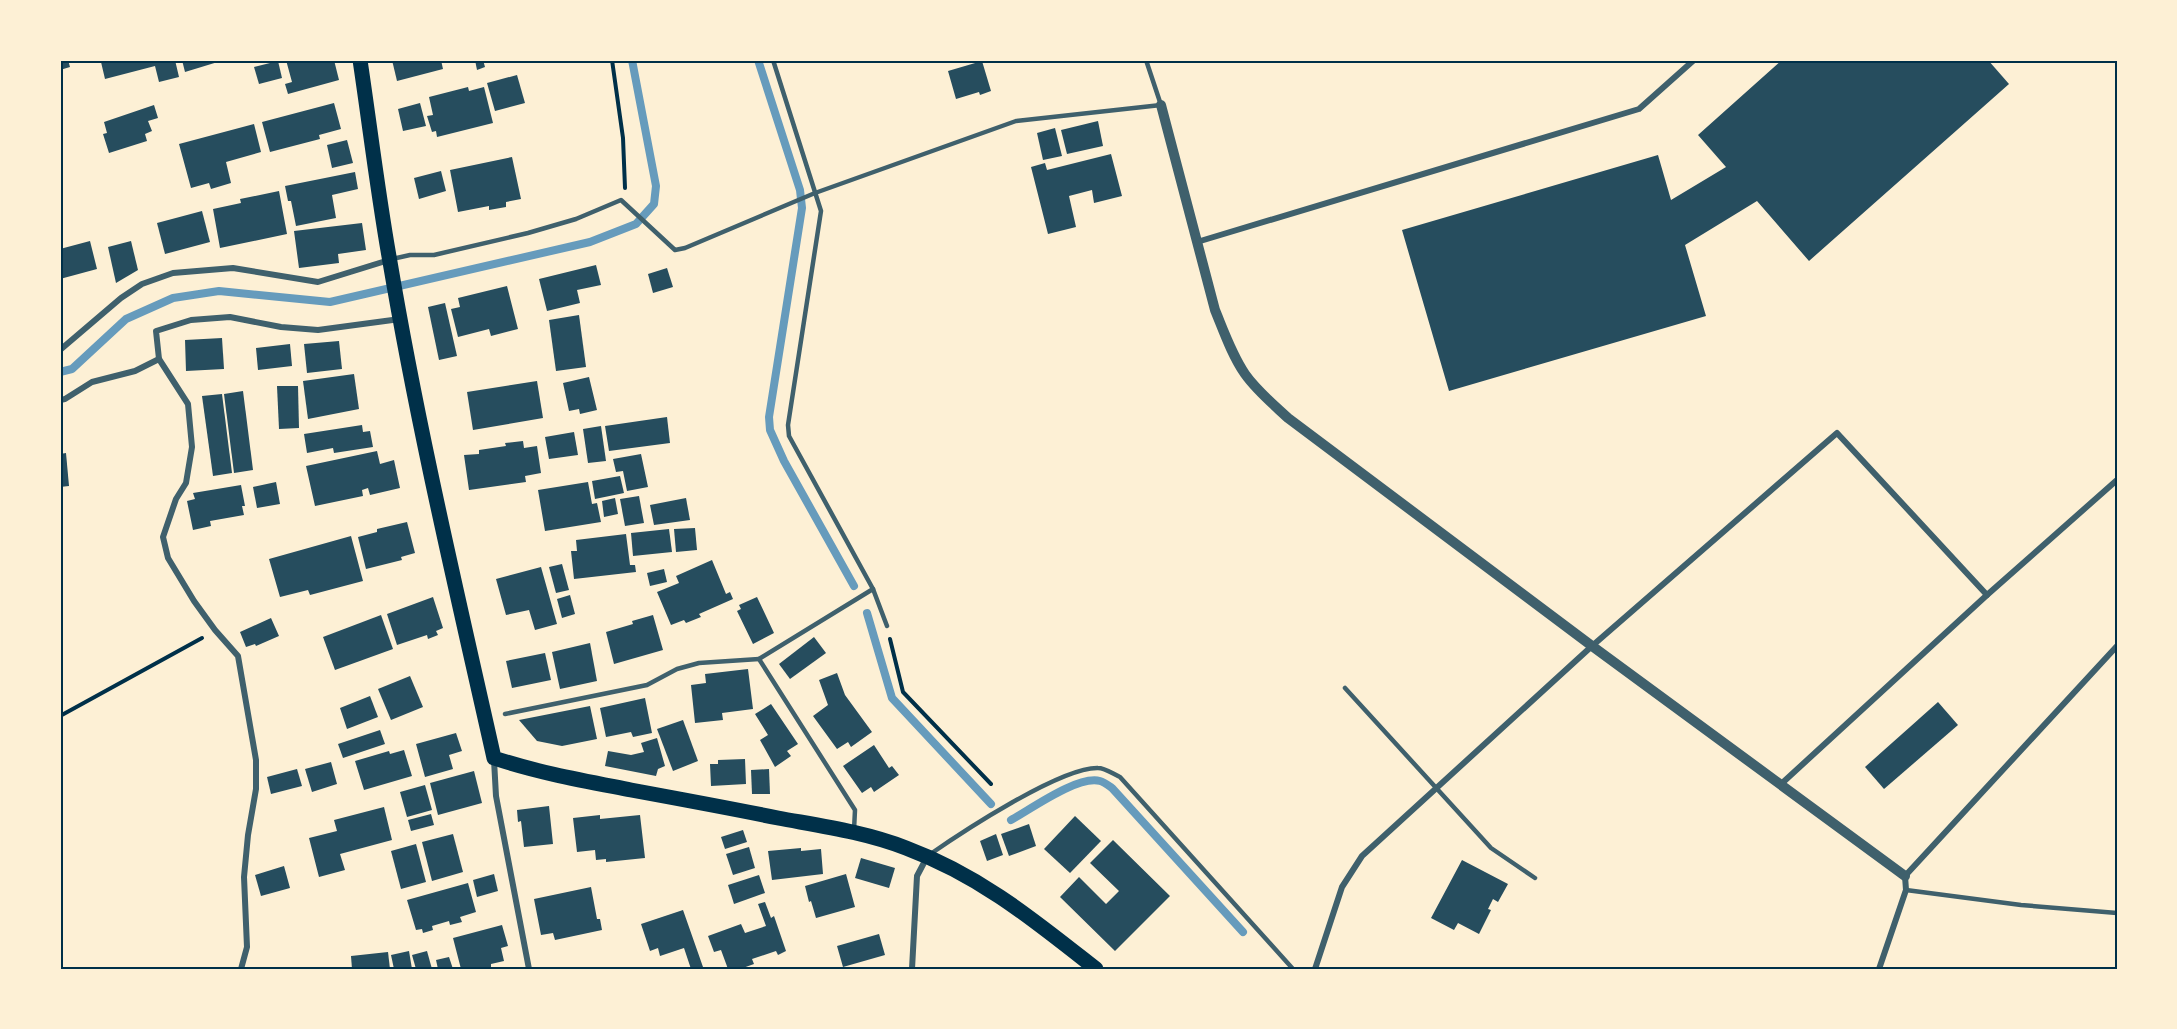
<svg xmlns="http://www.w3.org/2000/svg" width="2177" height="1029" viewBox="0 0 2177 1029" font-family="Lato,sans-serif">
	<rect width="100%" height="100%" fill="#fdf0d5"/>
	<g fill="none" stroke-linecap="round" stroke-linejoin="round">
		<g stroke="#669bbc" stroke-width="8">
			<path d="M758,60L800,190L802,208L769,417L770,430L784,461L854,586"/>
			<path d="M60,372L72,369L126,319L173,298L219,291L330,302L590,242L636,224L654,204L656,186L632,60"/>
			<path d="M867,613L892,698L991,804"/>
			<path d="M1011,820C1031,809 1078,775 1100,781C1104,782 1109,786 1112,788L1243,932"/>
		</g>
	</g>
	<g fill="#264d5e">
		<path d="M60,60H68L70,67L60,70Z"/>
		<path d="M107,60H175L179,77L159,82L155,66L105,79L101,62Z"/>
		<path d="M182,60H221V61L185,72Z"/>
		<path d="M286,60H334L339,80L288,94L285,84L292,82Z"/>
		<path d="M392,60H441L443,69L397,81Z"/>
		<path d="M475,60H483L485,67L477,70Z"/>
		<path d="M1782,60H1988L2009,84L1809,261L1757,201L1685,245L1706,316L1449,391L1402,230L1658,155L1671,200L1726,167L1698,135Z"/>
		<path d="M278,61L282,78L259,84L254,67Z"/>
		<path d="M982,61L991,91L980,95L979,92L956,99L948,71Z"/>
		<path d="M517,75L525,103L495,111L487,83Z"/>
		<path d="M468,87L469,91L484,87L493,123L437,137L436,131L432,132L427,116L433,115L429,97Z"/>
		<path d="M334,103L341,129L319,135L320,139L270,152L262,122Z"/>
		<path d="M420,103L426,126L403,131L398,109Z"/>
		<path d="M154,105L158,118L148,121L152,131L145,134L147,141L109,153L103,134L107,133L104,122Z"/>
		<path d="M1098,121L1103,146L1067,154L1061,130Z"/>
		<path d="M254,124L261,152L226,162L231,183L211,189L209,183L191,188L179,144Z"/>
		<path d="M1055,128L1062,156L1043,160L1037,133Z"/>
		<path d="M347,140L353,163L332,168L327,145Z"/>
		<path d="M1111,154L1122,196L1094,203L1092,190L1069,196L1076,227L1048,234L1031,167L1045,163L1047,170Z"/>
		<path d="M512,157L521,199L506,202V207L489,210V206L458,212L450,170Z"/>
		<path d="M441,171L446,191L419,199L414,178Z"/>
		<path d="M355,172L358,189L332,195L336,218L296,226L291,201H288L285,186Z"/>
		<path d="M279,191L287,234L220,248L213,209L241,203L240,199Z"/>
		<path d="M202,211L210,242L165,254L157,223Z"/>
		<path d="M362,223L366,250L338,254L339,263L299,268L294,231Z"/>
		<path d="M90,241L97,269L60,279V249Z"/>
		<path d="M131,241L138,270L116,283L108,247Z"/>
		<path d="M596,265L601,285L577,290L580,303L547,311L539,279Z"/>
		<path d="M667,268L673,287L653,293L648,274Z"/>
		<path d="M507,286L518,329L491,336L489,329L458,337L451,309L460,307L458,298Z"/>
		<path d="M445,303L457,356L439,360L428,307Z"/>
		<path d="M579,315L586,367L556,371L549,320Z"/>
		<path d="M222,338L224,369L186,371L185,340Z"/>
		<path d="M339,341L342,369L307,373L304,344Z"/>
		<path d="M290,344L292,366L258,370L256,348Z"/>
		<path d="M354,374L359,409L308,419L303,381Z"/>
		<path d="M589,377L597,410L580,414L579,409L569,411L563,383Z"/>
		<path d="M537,381L543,418L473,430L467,392Z"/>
		<path d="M277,386H298L299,428L279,429Z"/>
		<path d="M243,391L253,470L234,473L224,394Z"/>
		<path d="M222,394L232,473L213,476L202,396Z"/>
		<path d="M667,417L670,443L609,451L605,426Z"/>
		<path d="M362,425L363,432L370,431L373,447L334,453L333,448L307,453L304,434Z"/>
		<path d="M601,426L606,461L588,463L583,429Z"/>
		<path d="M574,432L578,455L549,459L545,437Z"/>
		<path d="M523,441L524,448L537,446L541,473L525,476L526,482L469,490L464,455L479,454V450L506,446L505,443Z"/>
		<path d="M377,451L380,464L394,460L400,488L370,495L368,488L362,490L363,496L315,506L306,466Z"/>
		<path d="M66,453L69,486L60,487V454Z"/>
		<path d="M641,454L648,487L627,491L623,471L616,472L613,459Z"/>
		<path d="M620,476L624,493L595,499L592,481Z"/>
		<path d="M276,482L280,504L257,508L253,487Z"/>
		<path d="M588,482L592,504L597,503L601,522L545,531L538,490Z"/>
		<path d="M241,485L245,506H242L244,515L210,521L211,526L193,530L187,501L195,499L193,493Z"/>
		<path d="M639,496L644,523L625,526L620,499Z"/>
		<path d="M615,498L618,514L604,517L602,501Z"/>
		<path d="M686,498L690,520L654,525L650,505Z"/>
		<path d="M407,522L415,553L401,557L402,560L366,569L358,537L377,532V529Z"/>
		<path d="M695,528L697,550L676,552L674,529Z"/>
		<path d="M669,529L672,552L633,556L631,533Z"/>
		<path d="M626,534L630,565H635L636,572L574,579L571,551H577L576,540Z"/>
		<path d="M351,536L363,581L310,595L308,590L280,597L269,559Z"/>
		<path d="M712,560L726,594L730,592L733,599L699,614L701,617L686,623L684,620L671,625L657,592L679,583L676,576Z"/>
		<path d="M562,564L569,590L556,593L549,567Z"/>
		<path d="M541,567L557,624L535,630L529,610L506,615L496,579Z"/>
		<path d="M664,569L667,582L650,586L647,573Z"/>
		<path d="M570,595L575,614L562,618L557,599Z"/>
		<path d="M433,597L443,628L436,631L438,635L428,639L427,635L397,645L387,614Z"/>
		<path d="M757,597L774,633L753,644L737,611L741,609L739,605Z"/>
		<path d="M381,615L393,649L335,670L323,637Z"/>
		<path d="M653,615L663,650L614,664L606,632L633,624L632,621Z"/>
		<path d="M271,618L279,636L256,646L255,644L246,647L240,632Z"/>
		<path d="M814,637L826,653L790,679L779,664Z"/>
		<path d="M590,643L597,681L560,689L552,652Z"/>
		<path d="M545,653L551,680L512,688L506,661Z"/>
		<path d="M748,669L753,709L722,713L723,720L695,723L691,685L706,683L705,674Z"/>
		<path d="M837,673L845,695L872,732L851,747L848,742L837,749L813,716L828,705L819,680Z"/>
		<path d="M410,676L423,707L391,720L378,689Z"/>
		<path d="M370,696L378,717L347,729L340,708Z"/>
		<path d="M645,698L652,733L633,737L631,732L606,737L600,708Z"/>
		<path d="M1938,702L1958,725L1884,789L1865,767Z"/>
		<path d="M771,704L798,744L787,751L791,756L775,767L760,740L768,735L755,714Z"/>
		<path d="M590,706L597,739L562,746L537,741L519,720Z"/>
		<path d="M683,720L698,761L673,771L657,729Z"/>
		<path d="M380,730L385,744L343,758L338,744Z"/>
		<path d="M456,733L462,751L449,755L453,769L425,777L416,744Z"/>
		<path d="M657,738L665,766L658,769L656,776L605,766L608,751L631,755L644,752L641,743Z"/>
		<path d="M874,745L889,768L892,766L899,775L874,792L871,787L862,793L843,766Z"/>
		<path d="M404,750L412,776L364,790L355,761L389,751L390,754Z"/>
		<path d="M745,759L746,784L711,786L710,764H718V760Z"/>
		<path d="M331,762L337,784L312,792L305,769Z"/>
		<path d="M297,769L302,786L271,794L267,777Z"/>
		<path d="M769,769L770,794H752L751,770Z"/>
		<path d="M474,771L482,803L438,815L430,783Z"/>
		<path d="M425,785L432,810L407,817L400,792Z"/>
		<path d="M549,806L553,844L524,847L521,821L518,822L517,810Z"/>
		<path d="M384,807L392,840L340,854L345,870L319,877L309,838L337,831L334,820Z"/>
		<path d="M431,814L434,825L411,831L408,820Z"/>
		<path d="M600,815V819L640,815L645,858L606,862V859L596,860L595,850L577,852L573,818Z"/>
		<path d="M1075,816L1101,841L1070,873L1044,849Z"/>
		<path d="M1029,824L1036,846L1009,856L1001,834Z"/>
		<path d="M743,830L747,842L725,849L721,837Z"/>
		<path d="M453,834L463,872L432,881L422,842Z"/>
		<path d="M996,834L1003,855L987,861L980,841Z"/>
		<path d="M1113,840L1170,896L1115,951L1060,897L1079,877L1106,904L1119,891L1090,863Z"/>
		<path d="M416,844L426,882L401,889L391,851Z"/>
		<path d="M749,847L755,868L733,875L726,854Z"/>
		<path d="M801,848V851L821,849L823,874L772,880L768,851Z"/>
		<path d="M861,858L895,868L889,888L855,878Z"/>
		<path d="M1462,860L1508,884L1498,902L1493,899L1488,909L1491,910L1479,934L1458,923L1454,930L1431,918Z"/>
		<path d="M284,866L290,888L261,896L255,875Z"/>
		<path d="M494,874L498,891L477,897L473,880Z"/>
		<path d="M846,874L855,907L816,918L811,901L809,902L805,886Z"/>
		<path d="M759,875L765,893L734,904L728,885Z"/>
		<path d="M468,883L476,912L460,917L462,922L450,925L449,921L432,926L433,930L423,933L422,929L416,930L407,900Z"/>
		<path d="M591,887L597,919H600L602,930L555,940L553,933L541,935L534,899Z"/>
		<path d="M765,902L771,918L774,916L786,951L778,955L776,951L752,959L754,964L740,969H728L721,950L714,952L708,936L741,924L745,933L766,926L758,904Z"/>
		<path d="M683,910L703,967L696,969H691L684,948L660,956L658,948L650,951L641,924Z"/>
		<path d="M502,925L508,946L501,948L504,961L491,964V967L484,969H461L453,938Z"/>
		<path d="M879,934L885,955L843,967L837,946Z"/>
		<path d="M409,951L412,969H394L391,955Z"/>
		<path d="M427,951L432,969H416L412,955Z"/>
		<path d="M388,952L390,969H352L351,956Z"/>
		<path d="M449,957L453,969H438L436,960Z"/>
	</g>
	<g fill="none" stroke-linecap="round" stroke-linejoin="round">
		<g stroke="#003049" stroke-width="4">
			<path d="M612,60L623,138L625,188"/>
			<path d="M890,639L903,692L991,784"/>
			<path d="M60,716L202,638"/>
		</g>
		<g stroke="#3f606c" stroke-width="4.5">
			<path d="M773,60L821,211L788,425L789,436L873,589L887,626"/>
			<path d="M392,259L410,255H434L528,233L576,219L621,200L675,250L685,248L815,193L1016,121L1161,105L1146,60"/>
			<path d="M1345,688L1491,848L1535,878"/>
			<path d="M505,714L647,685L677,669L699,663L759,659"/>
			<path d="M854,830L855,810L759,659L873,589"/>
			<path d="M929,855C962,832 1061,767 1098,768C1105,768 1113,774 1120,777L1293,969"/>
			<path d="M1906,890L2021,905L2117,913"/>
		</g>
		<g stroke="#3f606c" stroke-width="6">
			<path d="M1197,242L1639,109L1694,60"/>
			<path d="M60,350L121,298L142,284L173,273L233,268L318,282L389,260"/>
			<path d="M60,400L65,399L92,382L135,371L159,359"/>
			<path d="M494,760L496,796L529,969"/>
			<path d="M1780,785L1987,595L2117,480"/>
			<path d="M241,969L247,947L244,877L248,835L256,789V760L238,656L215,630L194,601L168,558L163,537L176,499L186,483L192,447L188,404L159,359L156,331L191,320L230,317L281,327L318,330L400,319"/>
			<path d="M912,969L917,876L927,857"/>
			<path d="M1315,969L1342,887L1362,856L1592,646L1837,433L1987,595"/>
			<path d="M1879,969L1906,890L1905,876L2117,646"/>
		</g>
		<path stroke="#3f606c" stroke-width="10" d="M1161,105L1215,310C1224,332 1232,355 1245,374C1257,391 1273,404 1288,418L1592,646L1905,876"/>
		<path stroke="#003049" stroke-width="15" d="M360,60C370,127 378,195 390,262C418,428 457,593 494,758C539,773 585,781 631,790C680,799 729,808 778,818C821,826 865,832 906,848C981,876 1035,921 1096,969"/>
	</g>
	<rect width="2177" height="1029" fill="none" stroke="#fdf0d5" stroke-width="123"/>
	<rect x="62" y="62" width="2054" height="906" fill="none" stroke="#003049" stroke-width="2"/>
</svg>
